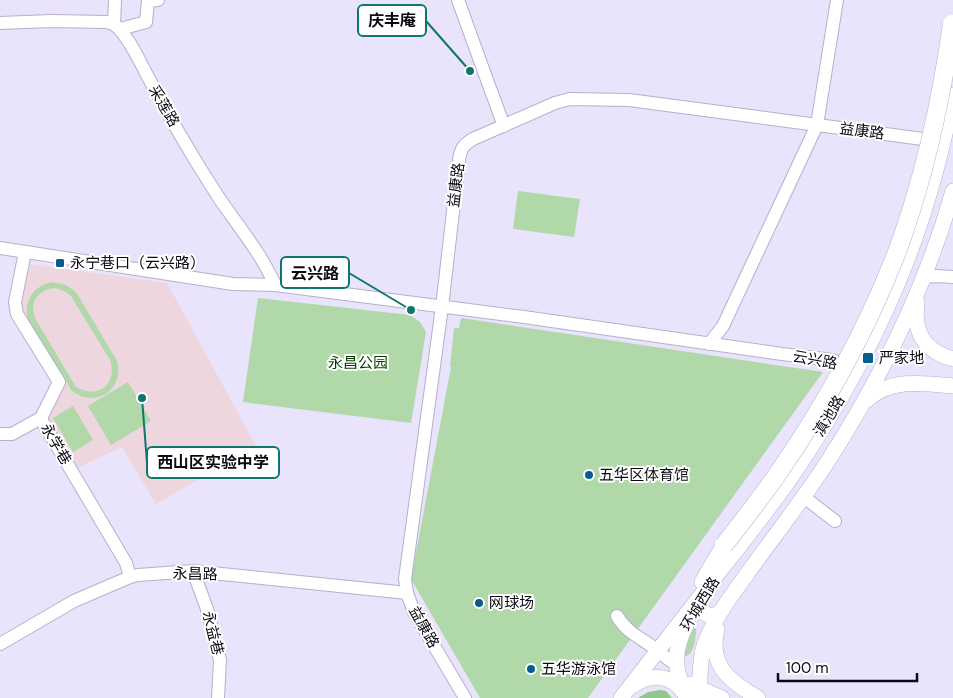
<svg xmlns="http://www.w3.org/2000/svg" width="953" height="698" viewBox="0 0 953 698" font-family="'DM Sans','Noto Sans SC',sans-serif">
	<rect width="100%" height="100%" fill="#e9e3fb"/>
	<path fill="#eed6df" d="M29,264L167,283L256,446L156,504L122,447L77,468L47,417L63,380L24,313L21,301Z"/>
	<g fill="#b0d8a9" fill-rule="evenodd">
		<path d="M518,191L580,199L574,237L513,229Z"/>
		<path d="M53,282L66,285L76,292L117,361C125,389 96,409 72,391L28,319C23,301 34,285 53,282ZM53,288C61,289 65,291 71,296L110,360C118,384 98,400 76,387L36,320C29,304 36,291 53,288Z"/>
		<path d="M258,298L410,315L420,322L426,332L411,423L243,402Z"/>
		<path d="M461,318L823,372L588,698H480L411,579L451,367L450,366L454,328H459Z"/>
		<path d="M128,382L151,421L111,445L88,406Z"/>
		<path d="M73,406L93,440L73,452L53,418Z"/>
		<path d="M694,628L696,629C696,636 695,651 688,655C687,656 685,656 684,656L681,647L690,631Z"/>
	</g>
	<path fill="#91c788" d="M660,690L666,691L672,698H638L648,692Z"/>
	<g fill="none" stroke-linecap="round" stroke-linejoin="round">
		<defs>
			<g id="minor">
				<path d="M458,0L487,80L504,126"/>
				<path d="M0,23L51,21L106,22C109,23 111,23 113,24C126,31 140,62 147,75C169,117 193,158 219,198C238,226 261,253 275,285"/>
				<path d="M114,24L115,0"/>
				<path d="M120,29L146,22L148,1L158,0"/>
				<path d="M0,248L233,284L275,285L524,317L782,354L832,360L851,368"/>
				<path d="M25,252L15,302L17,314L59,382L42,416V421L126,563L130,577"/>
				<path d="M924,277L937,276L953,277"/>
				<path d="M709,344L723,326L817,125L837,0"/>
				<path d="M0,434H12L41,418"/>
				<path d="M804,497L835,521"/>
				<path d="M193,571L207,609L220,660L218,698"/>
				<path d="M617,616C625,630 637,636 650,645C659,652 667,658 676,665"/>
				<path d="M0,644L74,601L130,577L138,575L193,571L407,593"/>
				<path d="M465,698L414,612L407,593L405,579L442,307L459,160C461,148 463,145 473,139L555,103L570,99L629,100L938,141"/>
			</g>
			<g id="major">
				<path d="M917,302C913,332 924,351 953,359"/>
				<path d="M867,400C890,378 924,383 953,386"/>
				<path d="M702,582L714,561L724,545"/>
				<path d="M701,599C698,614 712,621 722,610"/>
				<path d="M688,621C674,649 670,673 692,698"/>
				<path d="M717,629C708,665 729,681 758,698"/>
				<path d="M690,684L722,698"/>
				<path d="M634,685C651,673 672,675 683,692"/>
				<path d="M621,698C654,656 686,614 719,572C743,542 767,511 790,479C837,410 879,334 909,255C928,204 943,149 953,95"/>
				<path d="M698,698C701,681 699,662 704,646C713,620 731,596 747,574C774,536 803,500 828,461C882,377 926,286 953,191"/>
			</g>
		</defs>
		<use href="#minor" stroke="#b7afcd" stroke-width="14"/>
		<use href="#major" stroke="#b7afcd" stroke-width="16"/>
		<use href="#minor" stroke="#fff" stroke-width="12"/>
		<use href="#major" stroke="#fff" stroke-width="15"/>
		<defs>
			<path id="highway-bridge" d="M724,545C743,521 762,497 779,472C826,404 867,329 897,252C924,179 941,102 952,24"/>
		</defs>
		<use href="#highway-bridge" stroke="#b7afcd" stroke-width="19" stroke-linecap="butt"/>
		<use href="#highway-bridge" stroke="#fff" stroke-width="18"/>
	</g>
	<g fill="#055c8e" stroke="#fff" stroke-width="2">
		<rect x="55" y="258" width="10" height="10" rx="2.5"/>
		<rect x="862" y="352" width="12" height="12" rx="2.5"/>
		<circle cx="589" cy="475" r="5"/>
		<circle cx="479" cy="603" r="5"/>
		<circle cx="531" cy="669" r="5"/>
	</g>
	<g text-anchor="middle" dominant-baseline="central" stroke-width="4" stroke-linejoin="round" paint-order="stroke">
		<g font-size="15" fill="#0c0913" stroke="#fff">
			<text transform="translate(164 106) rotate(60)">采莲路</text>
			<text transform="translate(862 131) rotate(7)">益康路</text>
			<text transform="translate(456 185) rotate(-83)">益康路</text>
			<text transform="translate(815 360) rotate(10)">云兴路</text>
			<text transform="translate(829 416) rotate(-59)">滇池路</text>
			<text transform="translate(56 444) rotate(60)">永学巷</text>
			<text transform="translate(195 574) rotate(1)">永昌路</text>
			<text transform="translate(700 604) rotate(-59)">环城西路</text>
			<text transform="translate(424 627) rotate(61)">益康路</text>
			<text transform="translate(213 633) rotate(76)">永益巷</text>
		</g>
		<g font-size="15" fill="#0c0913" stroke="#fff" text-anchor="start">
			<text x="70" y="263">永宁巷口（云兴路）</text>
			<text x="879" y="358">严家地</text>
			<text x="599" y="475">五华区体育馆</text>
			<text x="489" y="603">网球场</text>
			<text x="541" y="669">五华游泳馆</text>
		</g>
		<g font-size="15" fill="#043e00" stroke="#fff">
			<text x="358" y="363">永昌公园</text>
		</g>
	</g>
	<path fill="none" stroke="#0f766e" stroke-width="2" d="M470 71L426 21M411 310L349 273M142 398L147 463"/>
	<g fill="#0f766e" stroke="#fff" stroke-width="2">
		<circle cx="470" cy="71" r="5"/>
		<circle cx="411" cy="310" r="5"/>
		<circle cx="142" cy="398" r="5"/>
	</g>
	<g fill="#fff" stroke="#0f766e" stroke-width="2">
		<rect x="358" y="5" width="68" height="31" rx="5"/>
		<rect x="281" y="257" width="68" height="31" rx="5"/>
		<rect x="147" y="447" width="132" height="31" rx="5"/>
	</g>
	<g font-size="16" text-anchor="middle" font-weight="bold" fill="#0c0913">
		<text x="392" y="26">庆丰庵</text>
		<text x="315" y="279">云兴路</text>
		<text x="213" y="468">西山区实验中学</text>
	</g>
	<path d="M778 673v8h139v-8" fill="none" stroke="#0c0913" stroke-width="2.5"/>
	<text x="786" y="673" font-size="15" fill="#0c0913" stroke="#ffffff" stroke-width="4" paint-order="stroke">100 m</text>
</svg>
